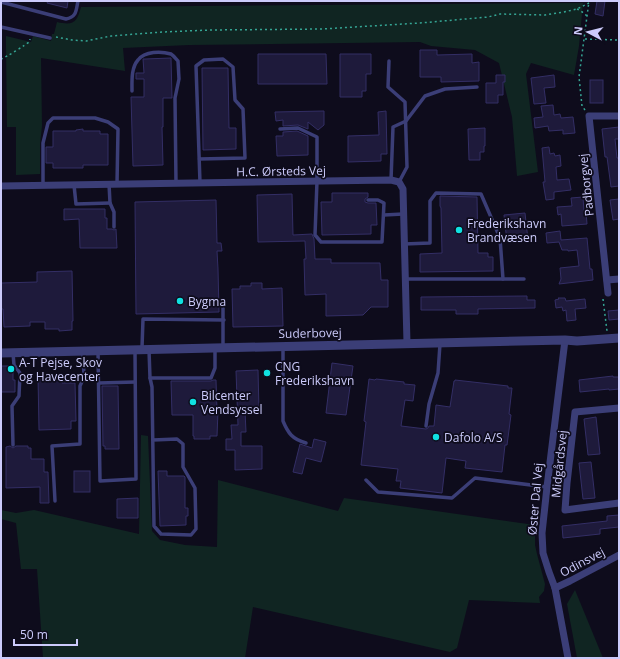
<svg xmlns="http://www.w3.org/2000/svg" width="620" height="659" viewBox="0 0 620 659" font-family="'Open Sans',sans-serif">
	<rect width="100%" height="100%" fill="#0e0c1c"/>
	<g fill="#102522">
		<path d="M583,3L579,46L574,75L531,63L526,74L538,172L517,176L512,117L499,63L475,50L431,46L420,42L189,45L123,48L125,71L41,58L42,126L40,144V174L16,175V127H7L6,48V36L31,42L33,36L51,41L52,34H54L57,22C74,26 77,22 81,7Z"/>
		<path d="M141,435L148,436L152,531L160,540L185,545L217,547L218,480L338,511L344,498L535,525V545L537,554L545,584L544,591L539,597L540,603L469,600L457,648L450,652L253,607L245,658H43L37,569H21L16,523L1,519V510L16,513L34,510L139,534Z"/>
		<path d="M575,590L603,658H577L567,604Z"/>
	</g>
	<g fill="#1e1a3b" stroke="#332e65">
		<path d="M48,1H68L67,8L47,3Z"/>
		<path d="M597,1H605L603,16L595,14Z"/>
		<path d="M420,50H437V55L472,54V63L479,62V81L441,82V77H420Z"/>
		<path d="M258,54H326L327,84H258Z"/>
		<path d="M340,54H371V74H366V91H362V97H340Z"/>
		<path d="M171,58L172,98H163V127H162L163,165L133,166L131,97H144V79H136V73H144L143,59H145Z"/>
		<path d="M202,68H228L229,128H236V149L203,150Z"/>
		<path d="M496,75H505V82H503V95H498V103H486V83H496Z"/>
		<path d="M554,75L555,87L544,88L546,103L534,104L531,78Z"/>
		<rect x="590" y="80" width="13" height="23"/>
		<path d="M553,105L554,115L560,114L561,118L573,117L575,133L563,134V130L549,131L548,126L535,128L534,118L543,117L541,106Z"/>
		<path d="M324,111V125L318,130L308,122V129L298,125L283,126V120L276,121L275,112Z"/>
		<path d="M386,111L387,154H381V161L348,162V136L379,135L378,112Z"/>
		<path d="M619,127V139H615L617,158H619V186L611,187L607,157H605L602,129Z"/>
		<path d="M485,128V146H484V152H480V160H469L468,129Z"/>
		<path d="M83,129V131H100V134H108V165H83V168H53V163H46V147H53V131H76V130Z"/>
		<path d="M297,131L308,136V155L277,156L276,136H283V132Z"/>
		<path d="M549,147L550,154L554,153L555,156L560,155L561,166L556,167L557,180L569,179L571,190L554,192V199L546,200L543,182H545L542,148Z"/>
		<path d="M332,193H368V197L365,199V202L368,203H376L377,225H371V234L322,235L321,202H332Z"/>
		<path d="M292,194L293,235L312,234L314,239L315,259H331V263H380L381,280H388V307H371L363,315L326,316V294L305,295L304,259H306L305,241L258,242L257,195Z"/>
		<path d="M440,196L477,197L478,253H488V257H493V271L420,272V254L442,253L441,208L440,206Z"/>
		<path d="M583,197L584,212H586L587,224L562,226L561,214L558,215L557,207L572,206L571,198Z"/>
		<path d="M619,199V219L613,220L610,200Z"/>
		<path d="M216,200L217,243H221L222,251H217L218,269L219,312L136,314L135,202Z"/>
		<path d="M64,209H105V218H107V229H112L114,230L116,229L117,248H80L79,219L64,220Z"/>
		<path d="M525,213L528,240L507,242L504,215Z"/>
		<path d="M560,231L561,240L587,238L590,269H592L593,280L559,284L561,279L560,268L579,266L577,250L568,251V250H562L559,242L547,243L546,233Z"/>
		<path d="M72,271L73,321H72V330L59,331V329H45V322H30V326L4,327L3,309H1V283L37,282V272Z"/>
		<path d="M251,283H262V289L282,288L283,326L233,327L232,289H240V286H251Z"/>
		<path d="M527,296V300H535V308L478,309V314H456V310H421V297Z"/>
		<path d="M558,298H565L566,301L585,299L586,308L575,309L576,320L567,321L566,310L563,311L562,307L556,308L555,300L559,299Z"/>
		<path d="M619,310V319L609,320L608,311Z"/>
		<path d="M332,363L353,366L346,415L326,413Z"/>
		<path d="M1,366H11L13,369V380H15V392H1Z"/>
		<path d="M258,370L259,411H245L246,432H241V446H262V469L235,470V450H226V439H232L231,425H238L236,371Z"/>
		<path d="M62,375V383H75L76,421H71V429L39,430L38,376Z"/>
		<path d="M613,376V377H619V389L609,390V389L580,392L579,380Z"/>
		<path d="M369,379L375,380L376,379L404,382V384L415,385L413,401L405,400L401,426L426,429L428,428L429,426H434L436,405L450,407L454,381H455V380L508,386V388H512L509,414L511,415L507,445H505L502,472L465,468L466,461L446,458L442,493L400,488L401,481H396L398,469L361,465L366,422L364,421Z"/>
		<path d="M213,380H216L217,411H218L217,436H210V439H194V436H193V415H172L171,381H211Z"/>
		<path d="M102,386H118L119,449H105V446H103Z"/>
		<path d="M596,417L600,454L588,455L584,419Z"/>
		<path d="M314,439L326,442L321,462L306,458L302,474L293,472L300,444L312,448Z"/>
		<path d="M10,446L13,448L16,446H28V448H31V459H44V472H48L49,503H40V487L6,488V447Z"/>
		<path d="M591,462L595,498L583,499L579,463Z"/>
		<rect x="74" y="471" width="16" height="21"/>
		<path d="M158,471H167V476H184L185,477V508H188V516H186V525L160,526Z"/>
		<path d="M138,498V518H117V499Z"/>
		<path d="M619,515V527L600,529V534L563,538L562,526L607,521V516Z"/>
	</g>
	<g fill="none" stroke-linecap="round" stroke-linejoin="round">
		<g stroke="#35a594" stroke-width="1.5" stroke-dasharray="2 3" stroke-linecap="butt">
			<path d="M577,9L581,11L587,16"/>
			<path d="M56,37L72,40L86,41L111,36L162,32L211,30L322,29L420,23L488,17L500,14L545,15L564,12L577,9L589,3"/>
			<path d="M585,39L619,40"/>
			<path d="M1,59C5,58 27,44 29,42C29,41 30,40 30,39"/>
			<path d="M585,110L582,106L579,77L589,1"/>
			<path d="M603,299L607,331"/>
		</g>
		<g stroke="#3b3e77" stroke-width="3.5">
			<path d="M1,2L66,19C77,17 76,10 78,1"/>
			<path d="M1,27L50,38"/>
			<path d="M389,61L388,87L405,102L407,167L399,182"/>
			<path d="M132,91C132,81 131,68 138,60C145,51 161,51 171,54C174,56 176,59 178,61L179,79L175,98L176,183"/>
			<path d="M280,129L298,128L317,137V181L315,235L321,242H382L384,203L378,200H368"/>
			<path d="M199,159L245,158L243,109L235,100L233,67L223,59L204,60L196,66L200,183"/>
			<path d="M391,180L393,127L406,121L425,96L445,89L477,87"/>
			<path d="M109,184L110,203L114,212V227"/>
			<path d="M43,185V143L48,123L53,118H95L108,122L118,129L117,184"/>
			<path d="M74,185L76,204L110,203"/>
			<path d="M384,215L403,214"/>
			<path d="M404,244L430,243V201L436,193L481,194L500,238L503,279"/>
			<path d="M405,279H524"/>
			<path d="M223,302V347"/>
			<path d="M283,347V421C288,433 292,439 306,443"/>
			<path d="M142,348L143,319L224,320"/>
			<path d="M149,350L150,378L152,387L154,526L161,534L191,535L196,529L195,488L183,467V444L177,439L153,440"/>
			<path d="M98,351L100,481L136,479L135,351"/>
			<path d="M150,378H211L215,368V349"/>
			<path d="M99,383L135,382"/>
			<path d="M426,426L429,404L438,373L440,344"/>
			<path d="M13,445L12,406L19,396L20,373L14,365L13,353"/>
			<path d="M366,480L378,492L452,498L475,478L547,487"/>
			<path d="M55,501L52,446L80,444V386L84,377L83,352"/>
		</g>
		<g stroke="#3b3e77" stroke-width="7">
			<path d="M1,186L391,180L399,182L403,189L407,343"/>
			<path d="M607,280L619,279"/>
			<path d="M608,293L589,116H619"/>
			<path d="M565,340L547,487L542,533L543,553L549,572L555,588L568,658"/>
			<path d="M619,408L575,412L567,483L565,510L619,503"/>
			<path d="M555,588L570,581L619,555"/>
		</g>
		<path stroke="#3b3e77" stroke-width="9" d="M1,353L565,340L577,341L619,338"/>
	</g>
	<g fill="#10e1e2" stroke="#0e0c1c" stroke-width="1.5">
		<circle cx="459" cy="230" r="4"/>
		<circle cx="180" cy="301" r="4"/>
		<circle cx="11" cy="369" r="4"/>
		<circle cx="267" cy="373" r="4"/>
		<circle cx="193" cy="402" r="4"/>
		<circle cx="436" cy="437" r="4"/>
	</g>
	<g text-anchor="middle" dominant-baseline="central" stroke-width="3.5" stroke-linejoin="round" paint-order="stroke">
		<g font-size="12" fill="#cccbfb" stroke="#0e0c1c">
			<text transform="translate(281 171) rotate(-1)">H.C. Ørsteds Vej</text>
			<text transform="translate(586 185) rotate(-96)">Padborgvej</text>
			<text transform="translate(310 333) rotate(-1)">Suderbovej</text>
			<text transform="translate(559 464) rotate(-84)">Midgårdsvej</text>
			<text transform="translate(535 499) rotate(-85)">Øster Dal Vej</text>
			<text transform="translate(582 562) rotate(-28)">Odinsvej</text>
		</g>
		<g font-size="12" fill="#cccbfb" stroke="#0e0c1c" text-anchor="start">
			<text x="467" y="223">Frederikshavn<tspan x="467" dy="14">Brandvæsen</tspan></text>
			<text x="188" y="301">Bygma</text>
			<text x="19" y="362">A-T Pejse, Skov<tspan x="19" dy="14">og Havecenter</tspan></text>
			<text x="275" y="366">CNG<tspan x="275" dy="14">Frederikshavn</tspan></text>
			<text x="201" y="395">Bilcenter<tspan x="201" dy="14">Vendsyssel</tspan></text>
			<text x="444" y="437">Dafolo A/S</text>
		</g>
	</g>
	<rect width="620" height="659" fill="none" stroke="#cccbfb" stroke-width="4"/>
	<g transform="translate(588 32) rotate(277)" stroke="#0e0c1c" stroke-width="3" paint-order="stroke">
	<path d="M0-3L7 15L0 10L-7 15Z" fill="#cccbfb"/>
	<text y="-6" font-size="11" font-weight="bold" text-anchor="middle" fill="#cccbfb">N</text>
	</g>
	<path d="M14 639v6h63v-6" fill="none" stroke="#cccbfb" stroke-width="2"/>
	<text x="20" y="639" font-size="12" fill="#cccbfb" stroke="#0e0c1c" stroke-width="3" paint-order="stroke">50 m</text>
</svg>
